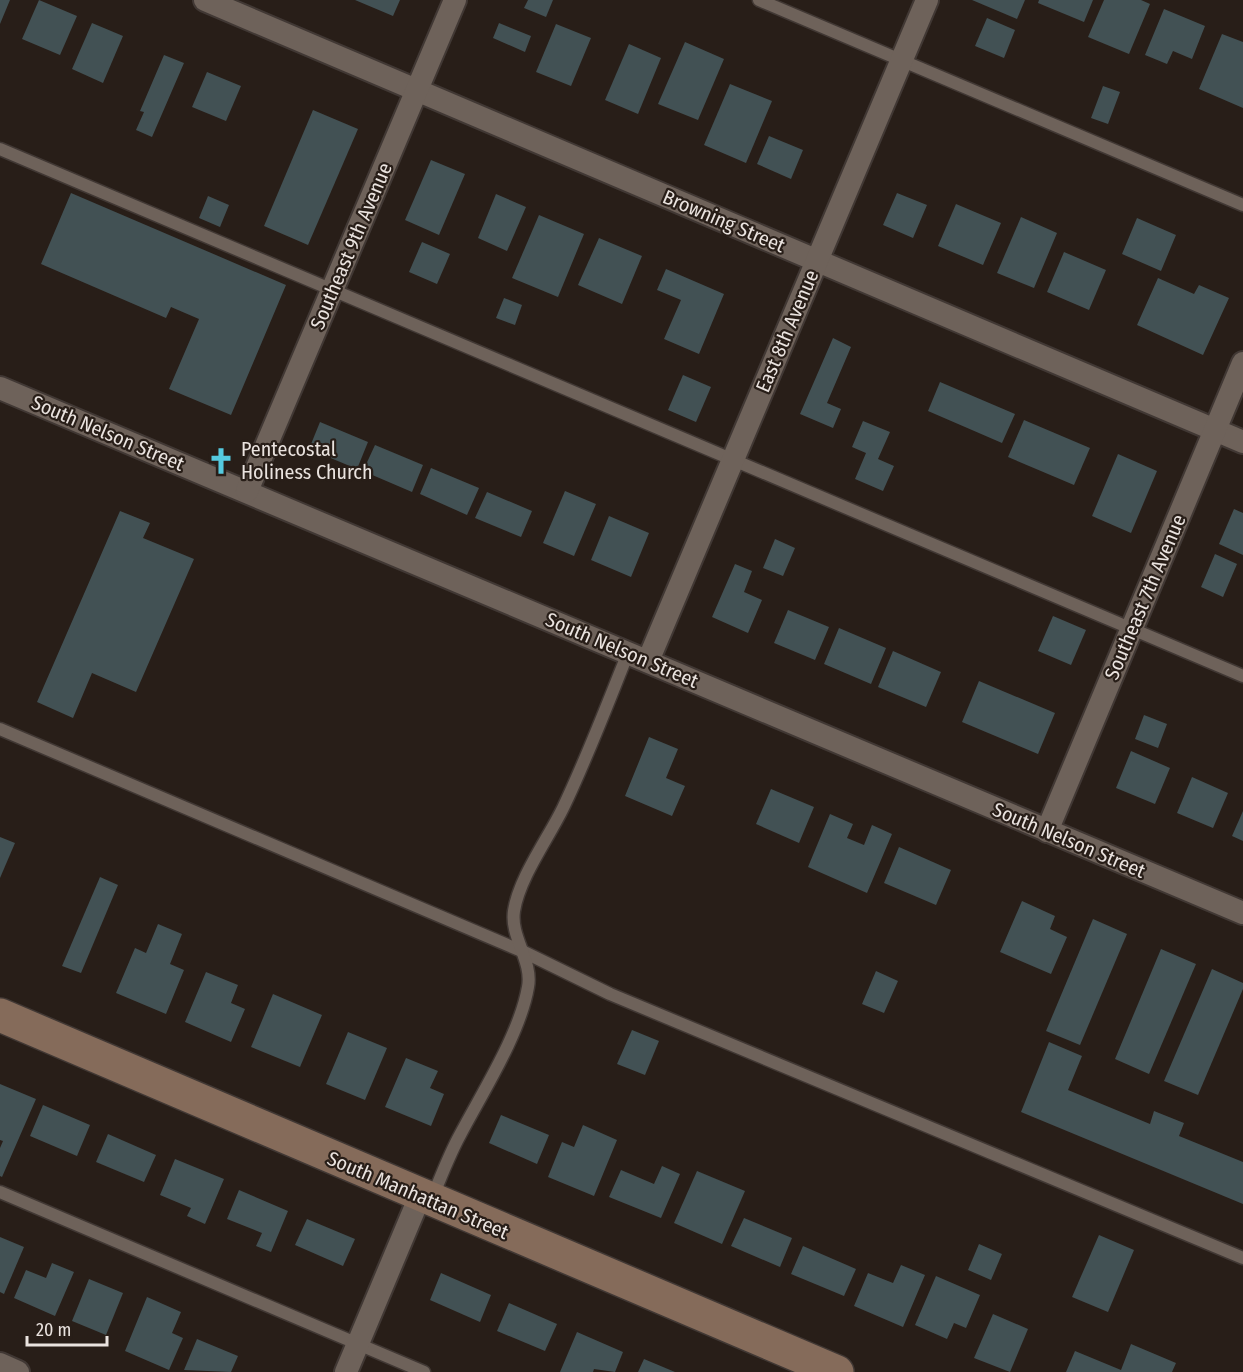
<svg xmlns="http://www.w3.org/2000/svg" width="1243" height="1372" viewBox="0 0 1243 1372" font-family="'Fira Sans Condensed',sans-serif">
	<rect width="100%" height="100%" fill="#281e18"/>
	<g fill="#425154">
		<path d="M0,0H10L0,24Z"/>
		<path d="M39,0L77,16L60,55L22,39Z"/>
		<path d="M355,0H400L393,16Z"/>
		<path d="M528,0H553L546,17L524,8Z"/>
		<path d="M972,0H1025L1017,19Z"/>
		<path d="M1039,0H1093L1084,22L1038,3Z"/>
		<path d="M1104,0H1141L1150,4L1129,54L1088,37Z"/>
		<path d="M1164,9L1205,26L1192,59L1173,51L1167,64L1145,55Z"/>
		<path d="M987,18L1015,30L1004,58L975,46Z"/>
		<path d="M92,23L123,36L103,83L72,69Z"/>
		<path d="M499,23L531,36L525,52L493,38Z"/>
		<path d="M556,24L591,38L571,86L536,72Z"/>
		<path d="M1222,34L1243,42V108L1199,89Z"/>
		<path d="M685,42L724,59L698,120L658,104Z"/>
		<path d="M629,44L661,58L638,114L605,100Z"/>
		<path d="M164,55L184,63L152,137L136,130L144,112L140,111Z"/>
		<path d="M207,72L241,86L226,121L192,107Z"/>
		<path d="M730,84L772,101L746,163L704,145Z"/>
		<path d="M1103,86L1120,92L1108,124L1091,118Z"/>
		<path d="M313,110L358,129L308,245L264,226Z"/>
		<path d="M769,136L803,150L791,179L757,164Z"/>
		<path d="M431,160L465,174L439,235L405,220Z"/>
		<path d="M71,193L286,285L231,415L169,389L199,319L171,307L166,318L41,264Z"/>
		<path d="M897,193L927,205L913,238L883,225Z"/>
		<path d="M496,194L526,207L507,251L478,238Z"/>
		<path d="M208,196L229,205L220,227L199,218Z"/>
		<path d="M956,204L1001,223L983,265L938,246Z"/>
		<path d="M539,215L584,234L558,297L512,278Z"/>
		<path d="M1021,217L1057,233L1034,288L997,273Z"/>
		<path d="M1137,218L1176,235L1161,271L1122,254Z"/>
		<path d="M599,238L642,256L622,304L578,285Z"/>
		<path d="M422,242L450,254L437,284L409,272Z"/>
		<path d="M1064,252L1106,270L1089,310L1047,292Z"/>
		<path d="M666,269L724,294L699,354L664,339L681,300L657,290Z"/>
		<path d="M1158,278L1194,294L1199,285L1229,298L1203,355L1137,325Z"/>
		<path d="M504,298L522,305L515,325L496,318Z"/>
		<path d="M833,338L851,347L827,403L841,409L833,428L800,414Z"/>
		<path d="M683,375L711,387L696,422L668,410Z"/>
		<path d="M940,382L1015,414L1002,443L928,411Z"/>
		<path d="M1024,420L1090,448L1074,485L1008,457Z"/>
		<path d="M863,421L890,432L878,459L894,466L883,491L855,479L866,453L852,447Z"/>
		<path d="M320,422L368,442L357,469L309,449Z"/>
		<path d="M375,445L423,465L412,492L363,471Z"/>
		<path d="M1118,454L1157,471L1131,533L1092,516Z"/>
		<path d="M431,468L479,488L467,515L420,494Z"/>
		<path d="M565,491L596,504L574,556L543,543Z"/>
		<path d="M487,492L532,511L521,537L475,518Z"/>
		<path d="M1234,509L1243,513V555L1219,544Z"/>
		<path d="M120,511L150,523L143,538L194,559L136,692L92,673L73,718L37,702Z"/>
		<path d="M609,516L649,533L631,577L591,560Z"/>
		<path d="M775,539L795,548L783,576L763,568Z"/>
		<path d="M1215,554L1237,564L1223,597L1201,587Z"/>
		<path d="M735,564L752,571L744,592L762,600L748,633L712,617Z"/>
		<path d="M788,610L829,627L815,660L774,643Z"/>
		<path d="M1053,616L1086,630L1071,665L1038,651Z"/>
		<path d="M839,628L886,648L871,684L824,664Z"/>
		<path d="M893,651L941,672L926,707L878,687Z"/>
		<path d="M979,681L1055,713L1038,754L962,722Z"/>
		<path d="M1144,715L1167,724L1158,748L1135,739Z"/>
		<path d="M649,737L678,749L666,778L685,786L672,816L625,796Z"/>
		<path d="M1131,751L1170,768L1155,804L1116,788Z"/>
		<path d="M1192,777L1228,793L1213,828L1177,813Z"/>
		<path d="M771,789L814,807L799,843L756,824Z"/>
		<path d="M1243,811V841L1232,836Z"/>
		<path d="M830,814L853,824L847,838L864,845L872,825L892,834L867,893L808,867Z"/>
		<path d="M0,837L15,843L0,878Z"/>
		<path d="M899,847L951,870L936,905L884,883Z"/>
		<path d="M100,877L118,885L81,973L62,966Z"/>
		<path d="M1022,901L1055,916L1050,929L1067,937L1051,974L1000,952Z"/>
		<path d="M1093,919L1127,934L1080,1045L1046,1031Z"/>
		<path d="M158,924L182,934L170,964L184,970L166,1014L116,993L135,948L146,953Z"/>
		<path d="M1161,949L1196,964L1149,1074L1115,1059Z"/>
		<path d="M1212,969L1243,983V989L1198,1095L1164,1081Z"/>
		<path d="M876,971L898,981L884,1013L862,1004Z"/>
		<path d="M206,972L238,985L231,1003L245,1009L231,1042L185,1022Z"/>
		<path d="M273,994L322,1015L300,1067L251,1047Z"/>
		<path d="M632,1030L659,1041L645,1075L617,1064Z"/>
		<path d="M348,1032L387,1048L365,1100L326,1084Z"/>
		<path d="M1049,1042L1082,1056L1068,1090L1150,1124L1154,1111L1184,1123L1179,1136L1243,1162V1204L1021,1112Z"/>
		<path d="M406,1058L438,1071L430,1088L444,1094L431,1126L385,1107Z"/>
		<path d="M0,1084L36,1099L2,1177L0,1176V1148L3,1141L0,1140Z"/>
		<path d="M43,1105L90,1125L77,1156L30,1136Z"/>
		<path d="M501,1115L549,1135L537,1164L489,1143Z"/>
		<path d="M583,1125L617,1140L594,1196L548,1177L562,1142L574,1147Z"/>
		<path d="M108,1134L156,1155L144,1182L96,1162Z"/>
		<path d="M175,1159L224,1179L205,1224L187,1216L191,1208L160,1195Z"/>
		<path d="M662,1166L680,1174L661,1218L609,1197L621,1170L654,1184Z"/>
		<path d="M697,1171L745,1191L722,1244L674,1223Z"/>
		<path d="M239,1190L288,1211L271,1252L256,1246L262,1233L227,1219Z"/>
		<path d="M744,1218L792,1238L780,1267L731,1246Z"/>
		<path d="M307,1219L355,1239L343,1266L295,1245Z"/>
		<path d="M1099,1235L1134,1250L1108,1312L1072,1297Z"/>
		<path d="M0,1237L24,1247L4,1294L0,1292Z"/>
		<path d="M979,1244L1002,1254L991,1280L968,1270Z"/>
		<path d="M803,1246L856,1269L844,1296L791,1274Z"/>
		<path d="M52,1263L74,1272L55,1316L14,1298L26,1270L46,1278Z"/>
		<path d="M901,1265L925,1275L903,1327L854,1306L868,1273L893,1283Z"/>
		<path d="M441,1273L491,1295L480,1322L430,1300Z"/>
		<path d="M936,1276L980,1295L966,1328L954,1323L947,1339L915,1325Z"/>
		<path d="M89,1279L123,1293L106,1335L72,1321Z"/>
		<path d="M147,1297L181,1312L172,1333L183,1338L169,1370L125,1351Z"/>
		<path d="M509,1303L557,1324L545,1351L497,1331Z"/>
		<path d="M993,1314L1028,1329L1010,1372L974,1358Z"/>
		<path d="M577,1332L623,1352L615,1372L594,1369L593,1372H560Z"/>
		<path d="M197,1339L238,1356L231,1372L184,1370Z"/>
		<path d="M1131,1344L1176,1363L1172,1372H1066L1075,1351L1121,1370Z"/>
		<path d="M644,1359L675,1372H638Z"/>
	</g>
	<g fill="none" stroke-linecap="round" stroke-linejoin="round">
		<defs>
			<g id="lane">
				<path d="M759,0L1243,205"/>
				<path d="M0,149L1243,676"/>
				<path d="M0,729L524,952L610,994L1243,1258"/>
				<path d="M0,1192L424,1372"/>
				<path d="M432,1198C441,1177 449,1155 460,1135C482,1093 520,1034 528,987C533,961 510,937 514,911C519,878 548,839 563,808C587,758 607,705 628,653"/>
			</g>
			<g id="street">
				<path d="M205,0L1243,442"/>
				<path d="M0,388L1243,913"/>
				<path d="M247,491L455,0"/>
				<path d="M648,661L927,0"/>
				<path d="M1047,831L1243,363"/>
				<path d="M0,1364L18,1372"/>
				<path d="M346,1372L420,1196"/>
			</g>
			<path id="secondary" d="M0,1015L837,1372"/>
		</defs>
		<use href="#lane" stroke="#413834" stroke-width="15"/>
		<use href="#street" stroke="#413834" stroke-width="26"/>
		<use href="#secondary" stroke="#413834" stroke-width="36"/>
		<use href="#lane" stroke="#6e625a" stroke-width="12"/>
		<use href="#street" stroke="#6e625a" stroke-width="22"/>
		<use href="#secondary" stroke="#856b5a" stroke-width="33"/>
	</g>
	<defs>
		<symbol id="church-bare" viewBox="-9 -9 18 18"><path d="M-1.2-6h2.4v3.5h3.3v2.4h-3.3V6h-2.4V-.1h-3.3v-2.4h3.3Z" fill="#55cadf" stroke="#281e18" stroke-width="2.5" paint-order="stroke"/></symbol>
	</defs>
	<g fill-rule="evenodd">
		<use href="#church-bare" x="202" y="442" width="38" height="38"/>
	</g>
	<g text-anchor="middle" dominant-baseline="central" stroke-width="4.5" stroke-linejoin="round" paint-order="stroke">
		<g font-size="20" fill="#eae3df" stroke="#281e18">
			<text transform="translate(724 221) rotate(23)">Browning Street</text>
			<text transform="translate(351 246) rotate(-67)">Southeast 9th Avenue</text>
			<text transform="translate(787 331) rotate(-67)">East 8th Avenue</text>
			<text transform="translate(108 433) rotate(23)">South Nelson Street</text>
			<text transform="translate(1145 597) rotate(-67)">Southeast 7th Avenue</text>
			<text transform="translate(622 650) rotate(23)">South Nelson Street</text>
			<text transform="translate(1069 840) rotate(23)">South Nelson Street</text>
			<text transform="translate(418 1195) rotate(23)">South Manhattan Street</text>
		</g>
		<g font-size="20" fill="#eae3df" stroke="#281e18" text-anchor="start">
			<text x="241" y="449">Pentecostal<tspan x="241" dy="23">Holiness Church</tspan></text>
		</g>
	</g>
	<path d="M27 1336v9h80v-9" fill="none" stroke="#eae3df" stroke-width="3"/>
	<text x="36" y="1336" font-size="18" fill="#eae3df" stroke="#281e18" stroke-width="4.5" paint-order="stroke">20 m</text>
</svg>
